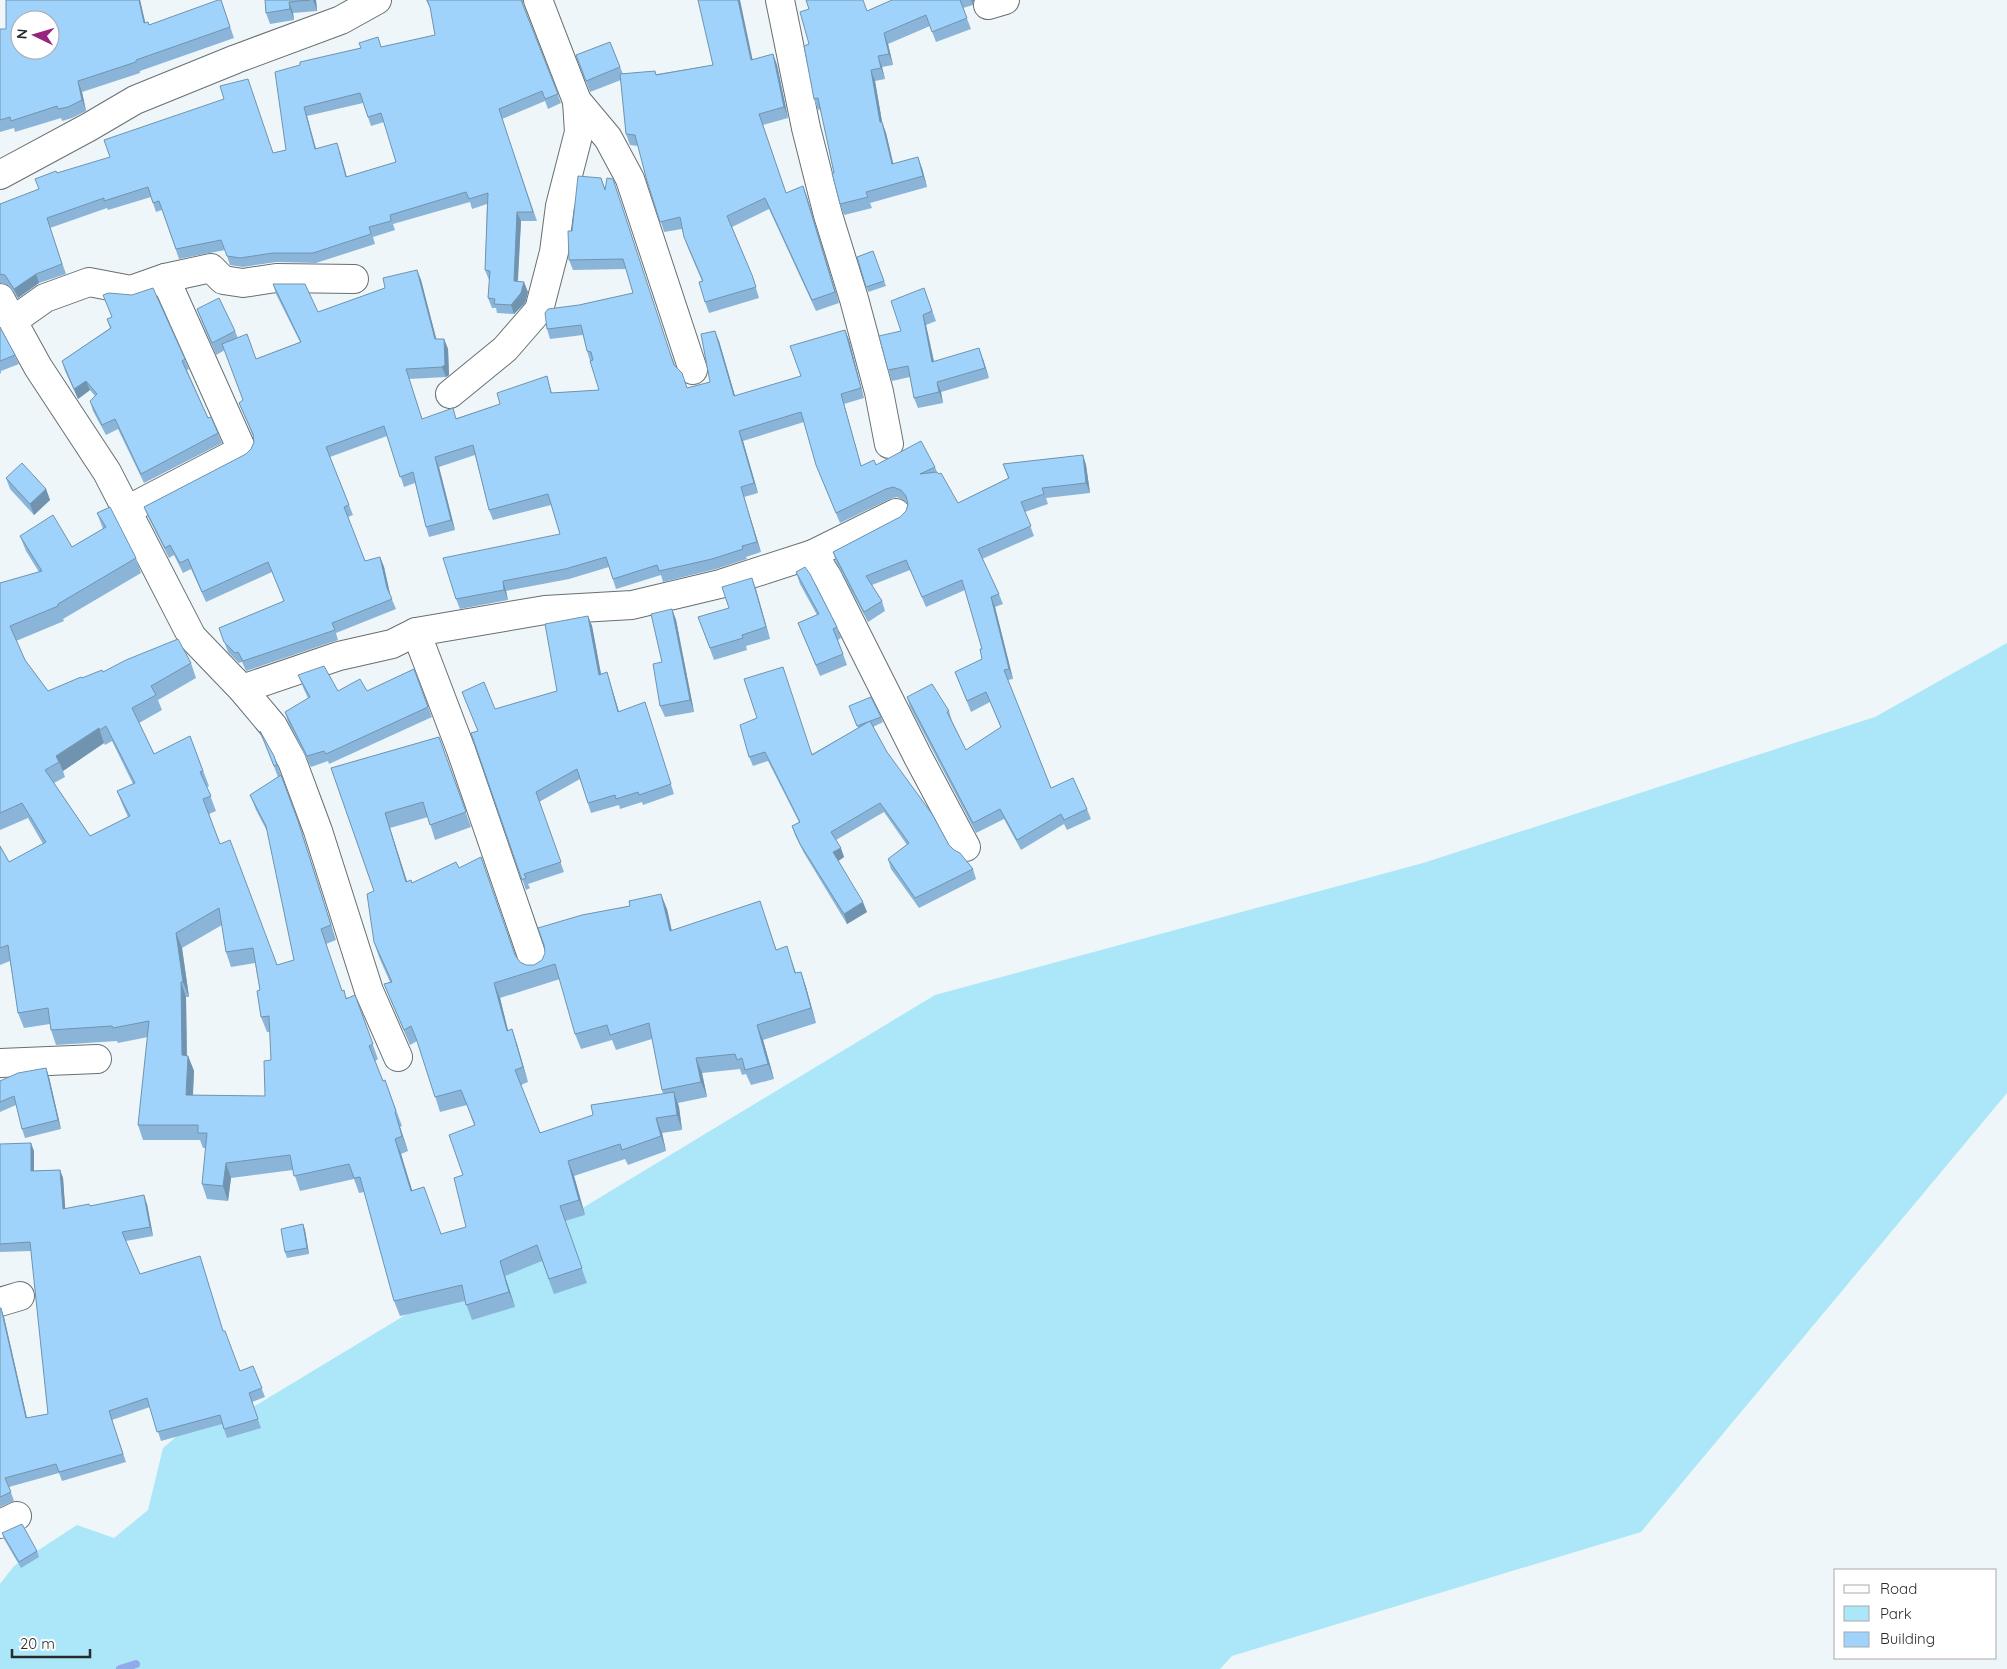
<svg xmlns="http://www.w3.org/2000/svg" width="2007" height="1669" viewBox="0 0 2007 1669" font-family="Quicksand,sans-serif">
	<rect width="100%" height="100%" fill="#eef6f9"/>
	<path fill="#abe7f9" d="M2007,643V1093L1641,1532L1232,1656L1220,1669H0V1584L14,1566L77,1525L114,1538L148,1510L163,1448L191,1424L253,1407L935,995L1423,863L1875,717Z"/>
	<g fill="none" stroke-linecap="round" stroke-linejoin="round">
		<path stroke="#90abea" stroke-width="8" d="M120,1669L136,1664"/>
		<defs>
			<g id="minor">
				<path d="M780,0L806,128L828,215L854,299L879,392L889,444"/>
				<path d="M988,5L1005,0"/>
				<path d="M577,101L608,138L630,179L693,370"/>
				<path d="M0,175L89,127L135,100L236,59L341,20L377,0"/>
				<path d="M0,298L38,367L107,472L192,637L242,689L273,726L292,761L318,831L369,991L398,1057"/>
				<path d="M14,320L45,298L89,282L131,290L165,278L211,268L223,280L243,283L276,278L354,279"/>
				<path d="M450,394L505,349L539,310L554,252L560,206L579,132L577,101L538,0"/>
				<path d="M127,510L242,450L165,278"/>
				<path d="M813,554L896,513"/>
				<path d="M416,632L461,750L535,965"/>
				<path d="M242,689L339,656L392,644L416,632L545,610L632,605L720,584L813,554L828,578L918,757L966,847"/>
				<path d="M0,1063L97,1059"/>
				<path d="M0,1302L20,1296"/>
				<path d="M0,1524L17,1516"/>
			</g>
		</defs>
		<use href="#minor" stroke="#686f71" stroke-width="30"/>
		<use href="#minor" stroke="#fff" stroke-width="28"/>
	</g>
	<g fill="#8ab5d8" fill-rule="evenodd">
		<path d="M6,0H140L145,23L149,25L221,0L234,38L140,71V73L82,92L86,111L72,118L62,121L61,118L15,132L14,128L0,132V29H6Z"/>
		<path d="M265,0H316L317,11L293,13L294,20L270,24L266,13Z"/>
		<path d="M426,0H523V5L561,103L548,109L545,101L502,119L537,221H521L518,282L528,292L525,303L514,314L497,313L496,308H492L488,298L490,280H489L485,270L487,204L472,209L470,202L393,224L395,230L373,237L375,244L316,263L276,262L243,267L230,265L225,250L179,259L162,210L156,212L151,197L108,210L107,208L50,228L66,274L39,283L18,298L8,285L0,283V204L39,189L57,173L273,153L286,150L300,65L361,48L378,37L381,47L435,35L431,10ZM363,103L371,126L384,122L396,162L347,177L340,152L316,148L307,116Z"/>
		<path d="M892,0H974L973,5L963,8L971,29L936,42L930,26L888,44L893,65L882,67L885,79L875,81L882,122L886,133L893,164L922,168L927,187L870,203L872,208L844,215L840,204L821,109L818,110L814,99L809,44L867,11Z"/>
		<path d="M701,9L753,60L773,54L777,65L788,118L763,125L786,193L803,186L807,197L839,303L816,311L769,209L732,227L752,275L759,298L709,313L705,302L702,281L688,248L684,237L682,229L664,232L638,146L630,145L626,134L621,80L590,92L576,55L610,42L623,74H657L713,65Z"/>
		<path d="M601,178L675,365L687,388L710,382L719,341L735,396L801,376L845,330L849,340L864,398L844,404L861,466L876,465L935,467L937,472L958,503L1008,478L1003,464L1083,455L1086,465L1090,493L1046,498L1048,504L1025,512L1034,536L982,559L999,594L1003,604L995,607L1013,679L1008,680L1051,788L1087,809L1091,819L1067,830L1064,824L1021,850L1004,819L976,833L910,707L907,697L949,711L952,721L966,750L1001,728L990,702L971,712L955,672L982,659V649L965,590L926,607L910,570L872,585L882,601L885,611L868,622L836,562L833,552L900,517L906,511L908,504L904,500L897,497L890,499L840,523L816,465L804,422L743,441L758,493L744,497L761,552L746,557L747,559L716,569L663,582L661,575L616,589L609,567L569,579L506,591L508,600L460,609L456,599L560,534L551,505L493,520L489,510L475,455L439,467L455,530L429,537L426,527L415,483L404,487L387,436L330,457L353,515L348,517L365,561L380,557L384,567L390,595L396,609L336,633L338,640L246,671L242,662L239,663L228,652L219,628L284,601L272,572L206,602L191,569L183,573L174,555L169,558L148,517L144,507L246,454L251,449L254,442L253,436L239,403L243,400L241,394L225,350L216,355L201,320L197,309L235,331L238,338L256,359L300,342L276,294L273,284L318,312L385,288L417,270L421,280L436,339H444L448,349L449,375L446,377L409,379L422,419L457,418L500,404L547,376L552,393L599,390L587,351L583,335L550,339L547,329L579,305L633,293L626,269L573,270L569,260L572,231Z"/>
		<path d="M873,251L886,286L868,292L857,257Z"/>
		<path d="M924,288L936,321L926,325L934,361L983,359L989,378L941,392L943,403L918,408L914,398L910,377L892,381L888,370L901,331Z"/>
		<path d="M107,319L185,359L189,369L187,370L208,418L218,433L222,443L144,483L118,429L106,435L93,411L90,401L95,396L90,390L78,399L65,371L62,361L110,328Z"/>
		<path d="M0,327L15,355L19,364L1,371V373L0,374Z"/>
		<path d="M6,478L46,489L50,500L34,515L10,489Z"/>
		<path d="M97,513L136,558L141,573L63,619L64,621L16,641L25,660L48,691L82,678L103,672L191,663L196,678L158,700L162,710L139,723L154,754L190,736L209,786L207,787L216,811L209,814L220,844L277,965L294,960L268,833L256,810L250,795L278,777L260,731L274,756L298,821L336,940L326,944L342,991L347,998L355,995L378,1059L375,1061L383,1081L385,1080L402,1126L400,1127L408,1151L401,1154L412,1191L441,1234L466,1227L463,1175L474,1125L467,1105L440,1112L420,1048L417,1041L410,1045L390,999L384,984L390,982L379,957L374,942V891L331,768L439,737L471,827L435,840L428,817L390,828L407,882L412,883L459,868L515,956L520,962L526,965H534L667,909L672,931L765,916L776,949L792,961L796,973L801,972L806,987L816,1023L763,1040L774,1079L751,1085L746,1074L742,1075L740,1069L702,1073L707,1097L678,1103L679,1107L682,1130L662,1133L666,1151L628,1165L625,1159L574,1176L585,1215L565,1221L587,1283L554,1294L542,1261L505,1276L515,1307L472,1320L465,1301L400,1316L394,1301L364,1192L359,1193L354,1179L300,1191L293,1170L231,1178L228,1201L207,1199L202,1184L206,1148H203L200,1140H143L138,1125L148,1037L118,1043L117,1041L56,1045L51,1030L50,1024L24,1028L18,1013L10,961L0,965V846L9,862L43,844L28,818L0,830V583L39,572L26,551L20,536L72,547L103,529ZM112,741L133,784L117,791L123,806L128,817L90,836L54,783L65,777L63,771L104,743L105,745ZM222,925L226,952L231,967L255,963L260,990L261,1017L267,1032H270L271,1060L265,1096L193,1095L194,1071L188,1056H187L186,997H189L182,948ZM560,979L575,1034L581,1049L612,1040L616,1050L652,1039L662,1090L663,1094L540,1133L521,1085L528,1082L517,1044L512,1029L508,1031L500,998Z"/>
		<path d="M796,572L837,627L841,638L838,640L847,665L820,676L798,623L817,615L800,584Z"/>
		<path d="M752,578L770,639L746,646L747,650L714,660L698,617L729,608Z"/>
		<path d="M672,609L676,620L694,712L665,717L660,706L662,662Z"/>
		<path d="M588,616L592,626L601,674L607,672L619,712H648L674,794L643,805L642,802L620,809L619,805L591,813L580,779L539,802L564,872L528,884L530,888L526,890L471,733L478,731L462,692L495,709L557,691Z"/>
		<path d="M414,669L432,717L329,764L328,761L311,767L288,722L285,712L308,698L302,685L298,675L338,691H367Z"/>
		<path d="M849,706L881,717L883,722L873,727L887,752L949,845L973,869L976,879L919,908L891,869L888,859L907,845L884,812L836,840L844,857L838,861L867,912L847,924L804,853L795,835L792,826L799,822L768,761L753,766L749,757L757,718L812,754L858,728Z"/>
		<path d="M46,1068L49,1077L61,1129L25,1138L22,1129L16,1105L0,1112V1081Z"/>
		<path d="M0,1144L34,1151V1171L60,1170L63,1178L65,1209L90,1206L147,1204L153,1236L126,1241L140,1274L200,1256L223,1331L240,1371L253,1366L265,1397L252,1402L261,1428L227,1438L222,1424L161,1441L150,1407L112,1420L126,1462L62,1481L59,1473L9,1487L14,1501L0,1507V1308H1L4,1317L27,1418L48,1414L31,1251L0,1252Z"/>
		<path d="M303,1224L305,1230L309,1254L287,1258L285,1252Z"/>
		<path d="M2,1533L37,1551L39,1557L21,1568L4,1539Z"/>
	</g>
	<g fill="#7094b0">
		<path d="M139,0H140L148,34L144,23Z"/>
		<path d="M313,0H316L317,11Z"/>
		<path d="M738,0H740L755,71L751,60Z"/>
		<path d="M971,0H974L973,5Z"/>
		<path d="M289,2L293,13L294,20L290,9Z"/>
		<path d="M884,33L888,44L893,65L889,54Z"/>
		<path d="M773,54L777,65L788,118L784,107Z"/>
		<path d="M878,56L882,67L885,79L881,68Z"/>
		<path d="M871,70L875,81L884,133L880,122Z"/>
		<path d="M78,81L82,92L86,111L82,100Z"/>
		<path d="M304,107L307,116L318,158L315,149Z"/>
		<path d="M882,122L886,133L896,175L892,164Z"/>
		<path d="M337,143L340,152L349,186L346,177Z"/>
		<path d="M918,157L922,168L927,187L923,176Z"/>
		<path d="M803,186L807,197L839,303L835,292Z"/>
		<path d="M517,212L521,221L517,291L514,281Z"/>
		<path d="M417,270L421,280L439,349L435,339Z"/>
		<path d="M36,274L39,283L18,298L14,289Z"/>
		<path d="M524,282L528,292L525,303L514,314L511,305Z"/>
		<path d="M923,315L926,325L936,372L932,362Z"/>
		<path d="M845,330L849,340L864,398L861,388Z"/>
		<path d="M715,331L719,341L738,406L734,396Z"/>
		<path d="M444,339L448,349L449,375L446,377L442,367Z"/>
		<path d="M979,348L983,359L989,378L985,368Z"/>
		<path d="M86,381L90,390L78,399L74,389Z"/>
		<path d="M937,382L941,392L943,403L939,392Z"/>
		<path d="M841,394L844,404L864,476L861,466Z"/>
		<path d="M739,431L743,441L758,493L754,483Z"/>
		<path d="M1083,455L1086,465L1090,493L1086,483Z"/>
		<path d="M435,457L439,467L455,530L451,520Z"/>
		<path d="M741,487L744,497L761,552L757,542Z"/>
		<path d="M46,489L50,500L34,515L30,504Z"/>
		<path d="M380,557L384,567L391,598L387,588Z"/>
		<path d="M752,578L756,589L770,639L766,627Z"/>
		<path d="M503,581L506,591L508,600L504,590Z"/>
		<path d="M991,597L995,607L1013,679L1009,669Z"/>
		<path d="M672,609L676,620L694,712L690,700Z"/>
		<path d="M588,616L592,626L603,685L599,675Z"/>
		<path d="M607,672L622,722L618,712Z"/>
		<path d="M99,728L104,743L63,771L59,762L56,756Z"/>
		<path d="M385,813L390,828L412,897L406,882Z"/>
		<path d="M298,821L303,836L336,940L331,925Z"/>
		<path d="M841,848L844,857L837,862L833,852Z"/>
		<path d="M661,894L667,909L675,946L670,931Z"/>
		<path d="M863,902L867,912L847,924L844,914Z"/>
		<path d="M176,933L182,948L189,997L183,982Z"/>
		<path d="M801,972L806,987L816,1023L811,1008Z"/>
		<path d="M181,982L186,997L187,1070L182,1055Z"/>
		<path d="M494,983L500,998L512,1046L507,1031Z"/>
		<path d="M757,1025L763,1040L774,1079L768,1064Z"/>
		<path d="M512,1029L517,1044L528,1082L523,1067Z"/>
		<path d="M188,1056L194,1071L192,1110L186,1095Z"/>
		<path d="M696,1058L702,1073L707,1097L701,1082Z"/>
		<path d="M46,1068L49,1077L61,1129L58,1120Z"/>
		<path d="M674,1092L679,1107L682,1130L677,1115Z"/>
		<path d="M395,1112L408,1151L402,1136Z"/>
		<path d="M656,1118L662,1133L666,1151L661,1136Z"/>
		<path d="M395,1139L401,1154L417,1206L411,1191Z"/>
		<path d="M31,1143L34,1151V1179L31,1171Z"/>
		<path d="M568,1161L574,1176L585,1215L579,1200Z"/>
		<path d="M226,1163L231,1178L228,1201L223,1186Z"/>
		<path d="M60,1170L63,1178L66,1218L63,1209Z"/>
		<path d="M144,1195L147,1204L153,1236L150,1227Z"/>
		<path d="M303,1224L305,1230L309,1254L307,1248Z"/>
		<path d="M500,1261L505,1276L515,1307L509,1292Z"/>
		<path d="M1,1308L4,1317L29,1427L26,1418Z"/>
	</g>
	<g fill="#a0d3fb" stroke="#7094b0" fill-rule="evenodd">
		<path d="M6,0H139L144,23L148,22L149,25L218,0H221L230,27L136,60V62L78,81L82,100L68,107L58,109L57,106L11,121L10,117L0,120V29H6ZM20,20H50V50H20Z"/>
		<path d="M265,0H310L289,2L290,9L266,13Z"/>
		<path d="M427,0H521L558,94L545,99L542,91L499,109L533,212H517L514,281L524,282L521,293L511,305L494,304L495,299L488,298L490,271L485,270L488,193L469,199L466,192L390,215L391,221L369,227L371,234L313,253H273L240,258L227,256L221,240L176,249L159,201L153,203L148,187L104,201V198L47,218L62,264L36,274L14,289L5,275L0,274V204L39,189L35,179L56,171L57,173L110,157L104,140L224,99L220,86L248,79L273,153L286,150L275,72L300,65V62L361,48L359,43L378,37L381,47L435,35L430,7ZM360,93L368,117L381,113L396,162L346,177L337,143L315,149L304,107Z"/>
		<path d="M698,0H738L751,60L773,54L784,107L759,114L786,193L803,186L835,292L812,300L765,198L727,216L752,275L756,287L705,302L699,282L703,281L684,237L680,217L660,222L647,181L635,135L626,134L620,74L655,71L656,75L713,65Z"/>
		<path d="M806,0H863L867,11L892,0H960L967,18L932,32L926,15L884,33L889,54L878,56L881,68L871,70L880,122H882L892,164L918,157L923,176L866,192L868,197L840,204L832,173H834L818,98L814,99L804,46L809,44L800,12L809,9Z"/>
		<path d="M610,42L620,67L586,81L576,55Z"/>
		<path d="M578,176L601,178L605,190L607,178L613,179L674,365L682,373L687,388L710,382L701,334L715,331L734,396L801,376L790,346L845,330L861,388L841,394L861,466L874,460L876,465L921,441L935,467L920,474L937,472L939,474L941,473L958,503L1009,478L1003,464L1083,455L1086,483L1042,488L1044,494L1021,502L1031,526L978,549L999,594L991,597L1009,669L1004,670L1051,788L1073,778L1087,809L1064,820L1061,814L1017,840L1000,809L973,823L907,697L932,684L949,711L947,712L966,750L1001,727L986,692L967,701L955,672L982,659L980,649H982L962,580L922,597L906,560L866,576L882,601L864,612L833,552L900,517L906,511L908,504L906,496L901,490L893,487L886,489L836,513L816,465L801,412L739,431L754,483L741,487L757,542L742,546L743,549L712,559L659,571L657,565L613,579L606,557L565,569L503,581L504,590L456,599L443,558L560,534L548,494L489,510L473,445L435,457L451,520L426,527L413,472L400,477L384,426L326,447L349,505L344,507L365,561L380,557L387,588L392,599L332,623L335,630L243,661L238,652L235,653L224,642L219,628L284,601L268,562L202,592L188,559L180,563L170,545L165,548L144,507L246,454L251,449L254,442L253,434L239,403L243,400L222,344L247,334L256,359L301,342L273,284H305L318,312L385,288L383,278L417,270L435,339H444L445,365L442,367L406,369L422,419L453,408L456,419L500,404L497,393L547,376L551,393L599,390L590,361L593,360L591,352L587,351L581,325L547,329L545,313L548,309L579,305L633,293L623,259L569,260L568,231H572Z"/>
		<path d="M873,251L884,281L866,287L857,257Z"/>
		<path d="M153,288L185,359L182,361L208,418L211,417L218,433L141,474L115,419L102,425L90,401L97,394L86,381L74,389L62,361L111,328L107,319L112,317L103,295L109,293L132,295Z"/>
		<path d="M924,288L932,311L923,315L932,362L979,348L985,368L937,382L939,392L914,398L908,366L888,370L879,336L901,331L891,301Z"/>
		<path d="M219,298L235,331L212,343L197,309Z"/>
		<path d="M0,327L15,355L0,361Z"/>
		<path d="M22,463L46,489L30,504L6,478Z"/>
		<path d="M110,507L136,558L58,604V606L10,626L25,660L48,691L81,677L82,678L102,670L103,672L126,660L178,639L191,663L151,686L156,695L132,708L154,754L190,736L203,771L200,772L211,796L203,799L220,844L230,840L277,965L294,960L266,826L250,795L281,775L298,821L331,925L321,929L342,991L344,990L346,999L355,995L373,1044L369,1046L383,1081L385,1080L396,1111L395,1112L402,1136L395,1139L411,1191L424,1187L441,1234L466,1227L454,1178L463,1175L449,1135L475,1125L461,1090L435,1097L416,1038L411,1026L404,1030L384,984L392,982L374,942L367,894L374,891L331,768L439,737L466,812L430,825L423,802L385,813L406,882L411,880L412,883L456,862L459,868L481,857L515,955L520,962L526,965H534L542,960L545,953L544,945L538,928L582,915L630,906L629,901L661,894L670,931L760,901L776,950L787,946L795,973L801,972L811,1008L757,1025L768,1064L745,1070L742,1058L737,1060L735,1054L696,1058L701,1082L662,1090L649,1023L610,1035L607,1025L575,1034L555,964L494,983L507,1031L512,1029L523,1067L515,1070L540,1133L593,1115L591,1105L674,1092L677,1115L656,1118L661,1136L622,1150L620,1144L568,1161L579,1200L560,1206L582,1268L549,1279L537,1245L500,1261L509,1292L466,1305L462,1285L394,1301L360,1177L354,1178L349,1164L294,1176L290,1155L226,1163L223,1186L202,1184L207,1133H198V1125H138L149,1021L113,1028L112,1026L51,1030L48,1008L18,1013L8,945L0,948V846L9,862L46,842L22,803L0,813V583L42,571L20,536L53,515L72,547L106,527L97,513ZM106,726L135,783L117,791L130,816L90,836L45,770L59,762L56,756L99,728L100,730ZM219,908L226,952L253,948L260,990L257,991L261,1017L269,1016L271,1060L264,1061L265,1096L186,1095L188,1056L182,1055L181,982H183L176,933Z"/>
		<path d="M805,567L810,574L837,627L833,629L843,654L816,665L798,623L819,614L796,572Z"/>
		<path d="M752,578L766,627L742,635L743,638L710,648L698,617L729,608L722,587Z"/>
		<path d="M672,609L690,700L660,706L653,664L662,662L651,614Z"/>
		<path d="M588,616L599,675L607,672L618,712L645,702L671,784L639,795L638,792L616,799L615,795L588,803L577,769L536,792L561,862L524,874L526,878L522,880L471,733L478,731L462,692L484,682L495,709L557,691L545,624Z"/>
		<path d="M324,666L338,691L360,679L367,691L414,669L428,707L326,754L324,751L307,756L285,712L310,697L298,675Z"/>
		<path d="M783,667L812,755L870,721L887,752L932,814L949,845L954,850L960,853L973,869L915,898L888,859L909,843L880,803L831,832L841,848L833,852L863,902L844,914L800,844L792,826L800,822L765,752L749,757L740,725L757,718L744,679Z"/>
		<path d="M871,697L881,717L857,726L849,706Z"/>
		<path d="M260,731L274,756L277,765L274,766Z"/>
		<path d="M46,1068L58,1120L22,1129L14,1096L0,1102V1081L18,1073Z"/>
		<path d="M31,1143V1171L60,1170L63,1209L89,1204L90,1206L144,1195L150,1227L122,1232L140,1274L200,1256L223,1331H225L240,1371L253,1366L262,1388L249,1393L258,1419L224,1429L220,1415L157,1432L147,1398L109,1411L123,1454L59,1472L56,1464L5,1478L11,1492L0,1497V1308H1L26,1418L48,1414L30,1242L0,1244V1144Z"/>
		<path d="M303,1224L307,1248L285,1252L281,1229Z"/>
		<path d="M22,1524L37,1551L19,1562L2,1533Z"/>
	</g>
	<rect x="1834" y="1569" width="162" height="90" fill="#ffffff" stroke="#a9aaab"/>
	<rect x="1844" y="1585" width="25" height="8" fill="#ffffff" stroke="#a9aaab"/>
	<text x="1880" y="1594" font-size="15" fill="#282b2c">Road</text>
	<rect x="1844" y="1606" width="25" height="15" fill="#abe7f9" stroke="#a9aaab"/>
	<text x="1880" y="1619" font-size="15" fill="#282b2c">Park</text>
	<rect x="1844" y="1632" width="25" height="15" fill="#a0d3fb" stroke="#a9aaab"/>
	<text x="1880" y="1644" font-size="15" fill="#282b2c">Building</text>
	<g transform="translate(35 35) rotate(275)"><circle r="24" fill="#ffffff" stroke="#a9aaab"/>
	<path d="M0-4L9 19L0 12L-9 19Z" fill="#99247f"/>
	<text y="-8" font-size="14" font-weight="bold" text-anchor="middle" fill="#282b2c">N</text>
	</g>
	<path d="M12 1649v8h78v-8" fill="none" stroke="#282b2c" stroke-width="2.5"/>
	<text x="20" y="1649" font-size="15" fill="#282b2c" stroke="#ffffff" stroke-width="4" paint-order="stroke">20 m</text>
</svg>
